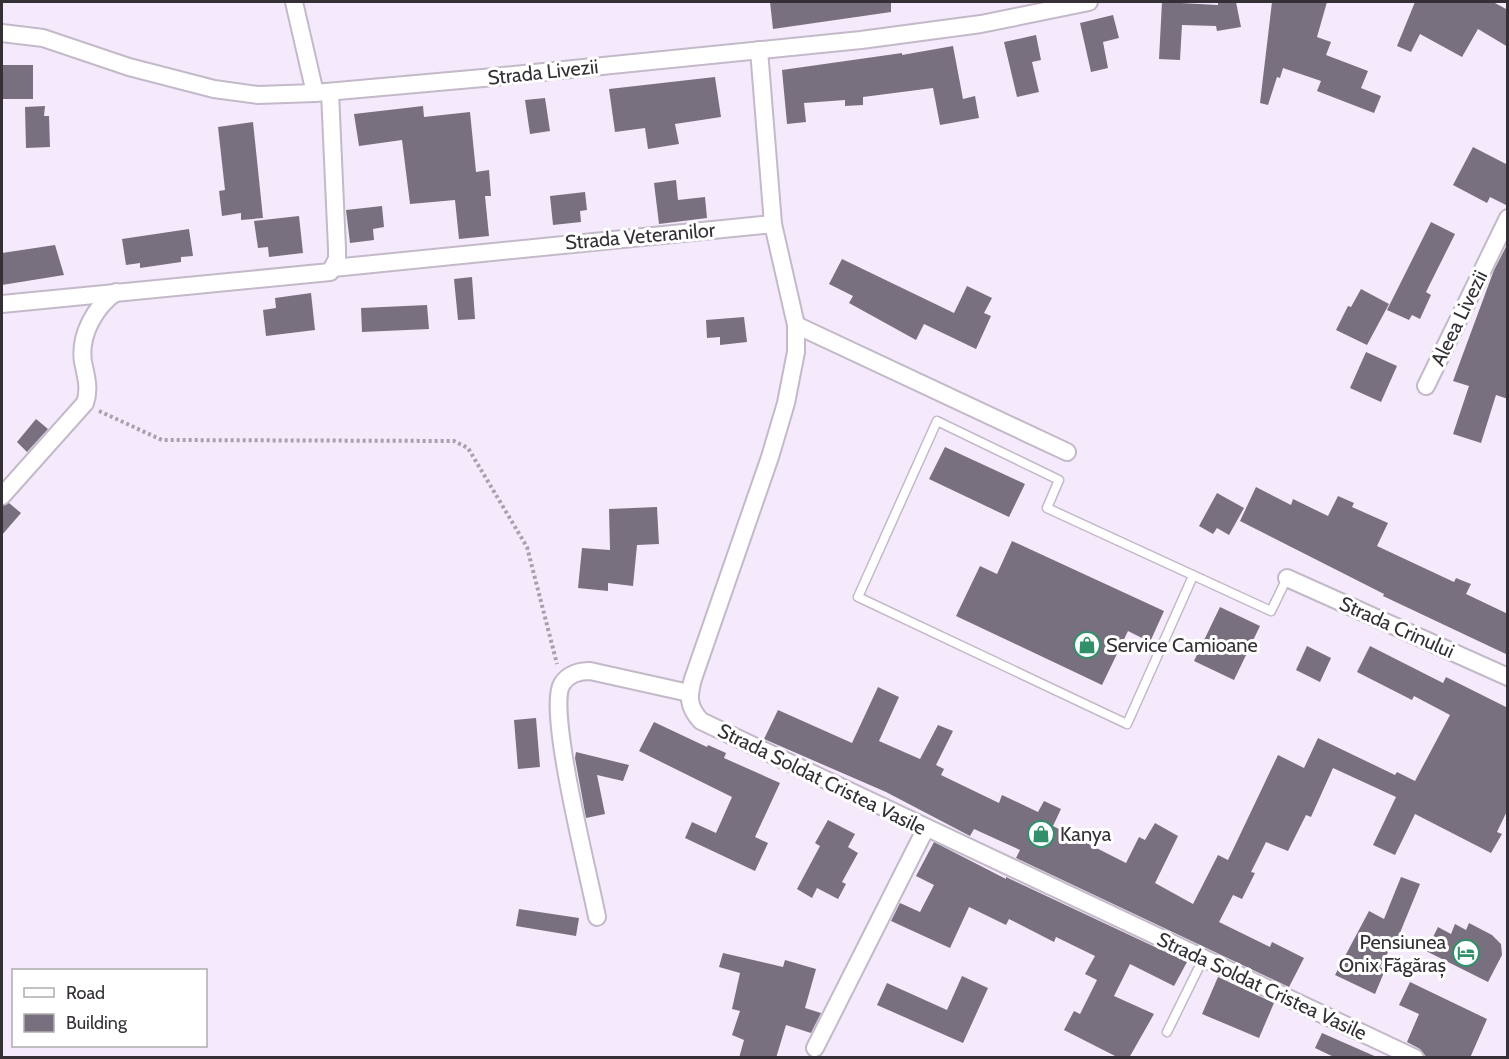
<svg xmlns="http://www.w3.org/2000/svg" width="1509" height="1059" viewBox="0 0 1509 1059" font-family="Cabin,sans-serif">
	<rect width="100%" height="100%" fill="#f4eafb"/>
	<g fill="#79707f">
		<path d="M770,2H891V12L773,29Z"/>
		<path d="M1162,2L1218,5V2H1236L1241,27L1217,31L1216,26L1182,25L1180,60L1159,59Z"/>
		<path d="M1272,2H1327L1317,37L1331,42L1326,55L1368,71L1361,88L1381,96L1374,113L1317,91L1321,81L1283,68L1280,78L1277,77L1268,105L1260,103Z"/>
		<path d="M1415,2H1493L1508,10V47L1478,29L1462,57L1420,34L1411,52L1397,46Z"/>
		<path d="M1113,15L1119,38L1103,42L1108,68L1091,72L1080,23Z"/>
		<path d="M1036,35L1041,60L1032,62L1039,92L1017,97L1004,42Z"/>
		<path d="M953,46L963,99L975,96L979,118L940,125L933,88L863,97V105L845,106V100L804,103L806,122L787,124L782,70L902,53V55Z"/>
		<rect x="2" y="65" width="31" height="34"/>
		<path d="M715,77L721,117L675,124L679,144L648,149L645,128L615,132L609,89Z"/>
		<path d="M545,98L550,131L530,134L525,100Z"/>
		<path d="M45,106L44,116H49L50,147L26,148L25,107Z"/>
		<path d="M423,106L424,117L470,112L476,172L489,170L491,196H485L489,236L459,239L455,200L410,204L402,140L359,146L354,114Z"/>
		<path d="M253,122L263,218L241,220V213L222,216L219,191L225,190L218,127Z"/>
		<path d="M1473,147L1508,165V206L1490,197L1487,203L1453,185Z"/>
		<path d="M676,180L678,200L705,197L707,218L659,224L654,183Z"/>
		<path d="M585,192L587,210L580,211L581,222L553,225L550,196Z"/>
		<path d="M382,206L384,227L373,229L374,240L350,243L346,210Z"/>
		<path d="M299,216L303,253L269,257L268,247L258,248L254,221Z"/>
		<path d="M1431,222L1455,234L1426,292L1431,295L1420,319L1412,315L1409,320L1387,310Z"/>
		<path d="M189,229L193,256L181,257V262L140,268V263L126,265L122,239Z"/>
		<path d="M1508,243V399L1496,395L1481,443L1453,434L1469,386L1453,381L1494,270Z"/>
		<path d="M55,245L64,275L2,285V253Z"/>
		<path d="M842,259L954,313L967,286L992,298L984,313L991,316L976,349L924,324L916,340L849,303L853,296L829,284Z"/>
		<path d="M472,277L475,319L458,320L454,279Z"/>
		<path d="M1361,289L1389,304L1367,345L1336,330L1348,306L1351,307Z"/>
		<path d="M311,293L315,330L266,336L263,310L276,308L275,298Z"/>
		<path d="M427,305L429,329L362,332L361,308Z"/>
		<path d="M744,317L747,342L720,345V337L707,338L706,320Z"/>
		<path d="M1366,352L1397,366L1381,402L1350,388Z"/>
		<path d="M36,419L48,429L27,452L17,442Z"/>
		<path d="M945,447L1025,484L1009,517L929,479Z"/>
		<path d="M1256,487L1291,505L1293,499L1328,516L1338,496L1354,503L1352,507L1388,523L1377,546L1454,582L1456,578L1471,584L1466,594L1508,614V655L1383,596L1384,594L1240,521Z"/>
		<path d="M1217,493L1244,508L1229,535L1217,528L1213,534L1199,526Z"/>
		<path d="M9,503L21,513L2,535V506Z"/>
		<path d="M657,507L659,544L637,545L633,586L608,583V591L578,588L582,548L610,550L609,509Z"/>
		<path d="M1012,541L1164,611L1150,642L1128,631L1102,685L956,616L980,566L997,574Z"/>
		<path d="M1220,607L1260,626L1234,680L1194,661Z"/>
		<path d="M1307,646L1331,658L1320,682L1296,670Z"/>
		<path d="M1370,646L1443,683L1446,677L1508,708V809L1497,832L1502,834L1491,853L1415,814L1395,855L1373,845L1396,797L1333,768L1311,817L1306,815L1288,851L1266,842L1251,872L1255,873L1242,899L1233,895L1219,922L1270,947L1272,942L1304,958L1289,987L1016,858L1020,850L974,829L970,836L886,792L764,739L778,710L852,743L878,687L899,697L879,741L920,759L938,725L953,731L936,765L944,769L941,775L999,803L1002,795L1038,812L1044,801L1061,809L1053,826L1126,863L1139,837L1145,840L1155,823L1178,836L1155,883L1193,904L1218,855L1228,860L1278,755L1304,768L1318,738L1395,775L1397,772L1415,781L1450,715L1414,696L1412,700L1357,672Z"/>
		<path d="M536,718L540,767L518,769L514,720Z"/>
		<path d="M654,722L707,747L708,745L726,753L724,758L780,783L755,837L768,843L755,871L685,838L692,822L716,833L732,797L639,751Z"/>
		<path d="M576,752L629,765L623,781L597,775L605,814L586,818L575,758Z"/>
		<path d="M828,820L855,834L848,847L858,853L842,882L846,884L838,899L817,888L812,898L797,889L820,846L815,843Z"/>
		<path d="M934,842L1006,879V877L1187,962L1174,986L1130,964L1114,996L1154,1014L1129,1058H1119L1064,1030L1074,1011L1080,1014L1097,980L1085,974L1095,956L1056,937L1054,942L1009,919L1006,925L969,907L950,948L891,921L900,903L920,912L934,885L916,876Z"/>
		<path d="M1401,877L1420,884L1397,940L1395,939L1380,967L1385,970L1375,994L1335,975L1369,911L1384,919Z"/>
		<path d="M519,909L579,918L576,936L516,926Z"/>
		<path d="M1469,923L1492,935L1501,944L1502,955L1488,982L1426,951L1438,927L1451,934L1455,924L1466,930Z"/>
		<path d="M723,953L783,967L785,960L816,969L805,1008L821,1013L811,1033L786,1025L776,1058H739L744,1040L732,1035L740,1011L732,1009L740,973L719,967Z"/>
		<path d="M962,976L988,988L963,1043L877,1005L887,983L947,1010Z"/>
		<path d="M1218,977L1274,1003L1259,1038L1202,1014Z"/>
		<path d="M1410,982L1487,1019L1470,1058H1427L1420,1049L1407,1042L1419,1014L1399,1005Z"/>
		<path d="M1322,1033L1379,1058H1336L1315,1048Z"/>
	</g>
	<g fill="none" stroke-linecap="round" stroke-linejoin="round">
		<defs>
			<g id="lane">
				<path d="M1193,576L1127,724L858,597L937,421L1059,480L1047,508L1271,611L1287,578"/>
				<path d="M1167,1032L1203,959"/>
			</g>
			<g id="street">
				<path d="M294,2L315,93"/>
				<path d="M2,33L43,38L129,67L214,89L258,95L315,93L483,78L861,40L981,24L1089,2"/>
				<path d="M759,50L773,224L796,325V352L786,403L770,457L693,679C688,697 688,707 701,721L1415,1058"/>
				<path d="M333,268L773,224"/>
				<path d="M2,304L330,272L337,259V249L330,92"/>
				<path d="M796,325L1067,452"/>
				<path d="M1426,386L1508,218"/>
				<path d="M2,496L85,403C90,389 86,376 83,362C79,335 95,307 116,292"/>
				<path d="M1287,578L1508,677"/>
				<path d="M597,917C590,879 546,709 562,684C568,674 580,671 590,671L689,693"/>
				<path d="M815,1048L926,828"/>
			</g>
		</defs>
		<use href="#lane" stroke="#c3b9c9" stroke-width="11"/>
		<use href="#street" stroke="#c3b9c9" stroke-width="20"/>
		<path stroke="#a8a0ad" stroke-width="4" stroke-dasharray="3 3" stroke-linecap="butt" d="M99,411L162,440L454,441L468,448L527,547L557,664"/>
		<use href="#lane" stroke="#fff" stroke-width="8"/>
		<use href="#street" stroke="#fff" stroke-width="16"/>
	</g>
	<defs>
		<symbol id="shop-ring" viewBox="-11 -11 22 22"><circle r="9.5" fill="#fff" stroke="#309069" stroke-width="1.5"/><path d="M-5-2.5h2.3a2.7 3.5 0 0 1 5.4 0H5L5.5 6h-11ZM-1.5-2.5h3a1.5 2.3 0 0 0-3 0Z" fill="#309069"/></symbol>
		<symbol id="hotel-ring" viewBox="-11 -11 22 22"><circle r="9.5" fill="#fff" stroke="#309069" stroke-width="1.5"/><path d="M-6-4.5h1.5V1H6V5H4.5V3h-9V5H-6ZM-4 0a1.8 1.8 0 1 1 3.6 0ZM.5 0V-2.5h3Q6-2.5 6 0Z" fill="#309069"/></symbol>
	</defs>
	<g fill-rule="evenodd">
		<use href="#shop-ring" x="1072" y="630" width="30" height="30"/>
		<use href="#shop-ring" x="1026" y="819" width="30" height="30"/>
		<use href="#hotel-ring" x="1451" y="938" width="30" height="30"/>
	</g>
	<g text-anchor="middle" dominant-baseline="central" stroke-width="6" stroke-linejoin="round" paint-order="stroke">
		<g font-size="20" fill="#343036" stroke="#fff">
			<text transform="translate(543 72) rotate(-6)">Strada Livezii</text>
			<text transform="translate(640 236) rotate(-5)">Strada Veteranilor</text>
			<text transform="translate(1459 318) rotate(-64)">Aleea Livezii</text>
			<text transform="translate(1397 627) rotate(24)">Strada Crinului</text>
			<text transform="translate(822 779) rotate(26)">Strada Soldat Cristea Vasile</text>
			<text transform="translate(1262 986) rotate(25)">Strada Soldat Cristea Vasile</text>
		</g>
		<g font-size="20" fill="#343036" stroke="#fff" text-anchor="start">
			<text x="1106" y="645">Service Camioane</text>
			<text x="1060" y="834">Kanya</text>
			<text x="1446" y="942" text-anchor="end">Pensiunea<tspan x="1446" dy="23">Onix Făgăraș</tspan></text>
		</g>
	</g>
	<rect width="1509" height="1059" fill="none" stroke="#343036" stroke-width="6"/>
	<rect x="12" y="969" width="195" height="78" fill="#ffffff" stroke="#aeacaf" stroke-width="1.5"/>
	<rect x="24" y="988" width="30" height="9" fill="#ffffff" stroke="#aeacaf" stroke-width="1.5"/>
	<text x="66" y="999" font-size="18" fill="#343036">Road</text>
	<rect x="24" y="1014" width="30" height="18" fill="#79707f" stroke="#aeacaf" stroke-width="1.5"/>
	<text x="66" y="1029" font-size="18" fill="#343036">Building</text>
</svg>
